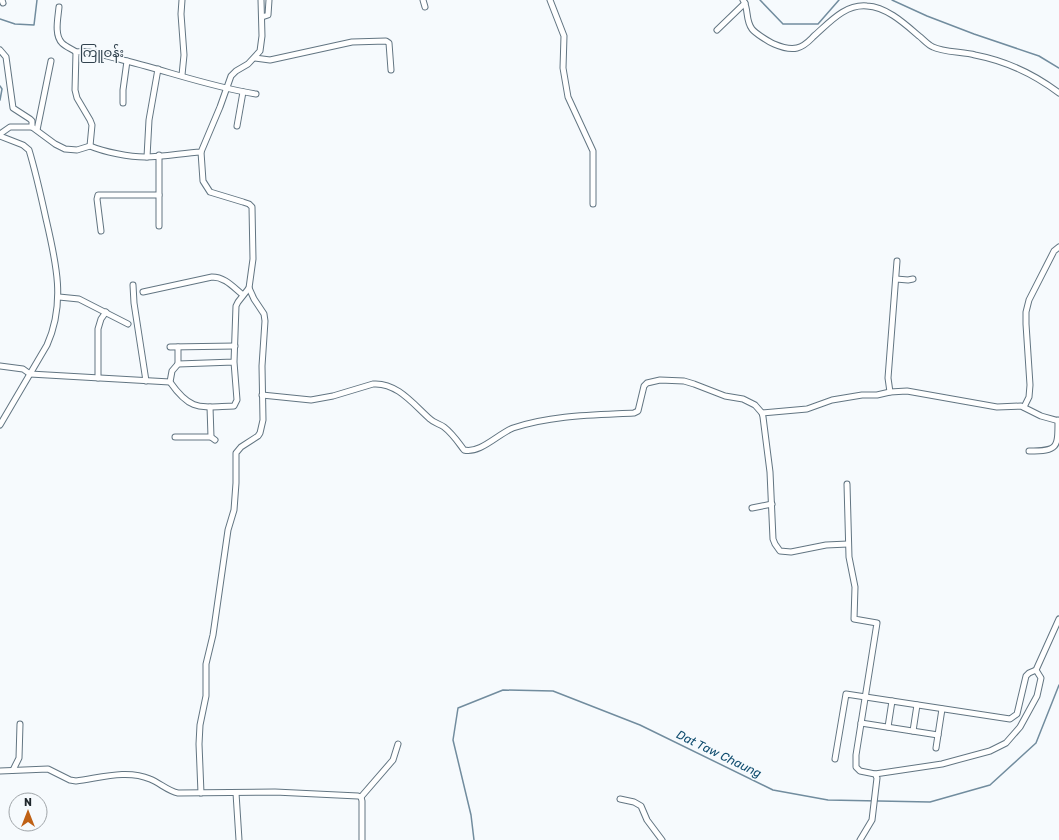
<svg xmlns="http://www.w3.org/2000/svg" width="1059" height="840" viewBox="0 0 1059 840" font-family="Rubik,'Noto Sans Myanmar',sans-serif">
	<rect width="100%" height="100%" fill="#f6fafd"/>
	<g fill="none" stroke-linecap="round" stroke-linejoin="round">
		<g stroke="#718c9e" stroke-width="1.5">
			<path d="M760,0L783,24H818L839,0"/>
			<path d="M892,0L927,16L974,34L1039,56L1059,68"/>
			<path d="M0,19L15,24L34,25L37,0"/>
			<path d="M0,86L2,89L0,100"/>
			<path d="M474,840L471,815L453,740L458,708L503,690L553,691L640,725L773,790L828,800L930,802L990,785L1036,743L1059,685"/>
		</g>
		<defs>
			<g id="street">
				<path d="M2,0L3,3"/>
				<path d="M423,0L425,7"/>
				<path d="M550,0L564,36L563,68L568,97L593,151V204"/>
				<path d="M743,0C749,8 745,20 752,29C755,33 769,42 774,44C781,47 789,50 797,48C805,46 809,41 814,36C830,22 845,4 867,6C887,7 905,24 919,36C923,39 928,45 933,47C942,52 964,52 975,55C1006,61 1034,74 1059,93"/>
				<path d="M59,7C58,18 54,35 62,43C66,47 72,49 76,52"/>
				<path d="M262,17L268,15L269,0"/>
				<path d="M717,30L745,3"/>
				<path d="M0,50L6,57L13,108L30,119L32,121V127"/>
				<path d="M255,58L270,60L352,42L386,41L389,43L391,70"/>
				<path d="M182,75L184,55L181,14L182,0"/>
				<path d="M123,103V90L127,61"/>
				<path d="M237,126L243,92"/>
				<path d="M37,130L51,61"/>
				<path d="M0,134L10,127H32L55,144L65,149L77,150L90,146C104,152 130,157 145,157C164,157 183,153 201,152L220,107L231,76L236,71L248,64L260,51L262,36L261,0"/>
				<path d="M0,136L23,145L29,150C36,173 41,196 46,219C56,262 66,303 47,345L0,425"/>
				<path d="M90,146L92,125L90,120L77,98L75,90L76,52C90,50 105,56 119,59C165,70 210,87 256,94"/>
				<path d="M159,155V226"/>
				<path d="M147,157L149,120L158,69"/>
				<path d="M101,231L97,199L98,195H159"/>
				<path d="M896,279L908,280L913,279"/>
				<path d="M133,285L134,303L146,381"/>
				<path d="M143,292L212,277C225,277 233,287 243,295"/>
				<path d="M59,297L79,299L128,324"/>
				<path d="M170,347L235,346"/>
				<path d="M178,347V364"/>
				<path d="M234,362L178,364L172,371L170,382C191,412 200,407 234,406L237,400L234,362L236,306L238,302L249,288"/>
				<path d="M0,366L23,369L30,374L170,382"/>
				<path d="M98,378V329L101,319L106,312"/>
				<path d="M890,392L888,378L897,261"/>
				<path d="M262,395L311,400L333,396L373,384C397,382 414,405 430,419C434,423 440,424 444,427C453,434 458,442 464,450C480,454 498,434 513,428C552,415 594,415 634,413L638,411L644,386L647,383L660,380L684,381L694,384L725,396L743,399L755,405L762,413L763,417L770,472L773,539L775,544L780,551L791,552L826,545L848,544"/>
				<path d="M210,407L211,437L215,440"/>
				<path d="M1024,407L1029,397L1030,385L1026,324V312L1029,300L1054,251L1059,247"/>
				<path d="M762,413L807,409L832,400L862,395H877L890,392L907,391L997,407L1021,406L1041,416L1059,421"/>
				<path d="M175,437H211"/>
				<path d="M1029,451C1058,451 1058,448 1058,420"/>
				<path d="M847,484L849,557L855,587L854,619L877,623L856,755V767L860,771L875,774L877,778L872,820L860,840"/>
				<path d="M752,508L772,504"/>
				<path d="M861,723L938,735"/>
				<path d="M888,727L892,701"/>
				<path d="M913,731L917,705"/>
				<path d="M936,748L942,709"/>
				<path d="M835,759L846,694L1010,719L1017,714L1026,676L1029,673L1036,670L1059,619"/>
				<path d="M13,770L19,758L20,724"/>
				<path d="M0,771L48,769L70,780L76,781C100,778 127,769 150,779C160,783 168,791 178,793L275,792L358,796L361,797L362,801V840"/>
				<path d="M875,774L942,764L990,751L1006,743L1020,727L1037,696L1041,678L1036,670"/>
				<path d="M201,793L199,744L200,725L206,696V664L213,635L228,530L234,510L236,483V453L241,447L258,436L260,433L263,420L262,366L265,321L264,314L254,299L249,288L253,259L252,207L249,204L243,202L210,192L203,181L201,152"/>
				<path d="M236,793L239,840"/>
				<path d="M361,797L393,760L398,744"/>
				<path d="M620,799L634,802L641,806L647,820L662,840"/>
			</g>
		</defs>
		<use href="#street" stroke="#627582" stroke-width="7"/>
		<use href="#street" stroke="#fff" stroke-width="5"/>
	</g>
	<g text-anchor="middle" dominant-baseline="central" stroke-width="3" stroke-linejoin="round" paint-order="stroke">
		<g font-size="12" font-style="italic" fill="#104d6f" stroke="#f6fafd">
			<text transform="translate(719 754) rotate(26)">Dat Taw Chaung</text>
		</g>
		<g font-size="13" fill="#31424e" stroke="#f6fafd">
			<text x="102" y="52">ကြူဝန်း</text>
		</g>
	</g>
	<g transform="translate(28 812)"><circle r="19" fill="#f6fafd" stroke="#a0a5a9"/>
	<path d="M0-3L7 15L0 10L-7 15Z" fill="#bf6115"/>
	<text y="-6" font-size="11" font-weight="bold" text-anchor="middle" fill="#1e262b">N</text>
	</g>
</svg>
